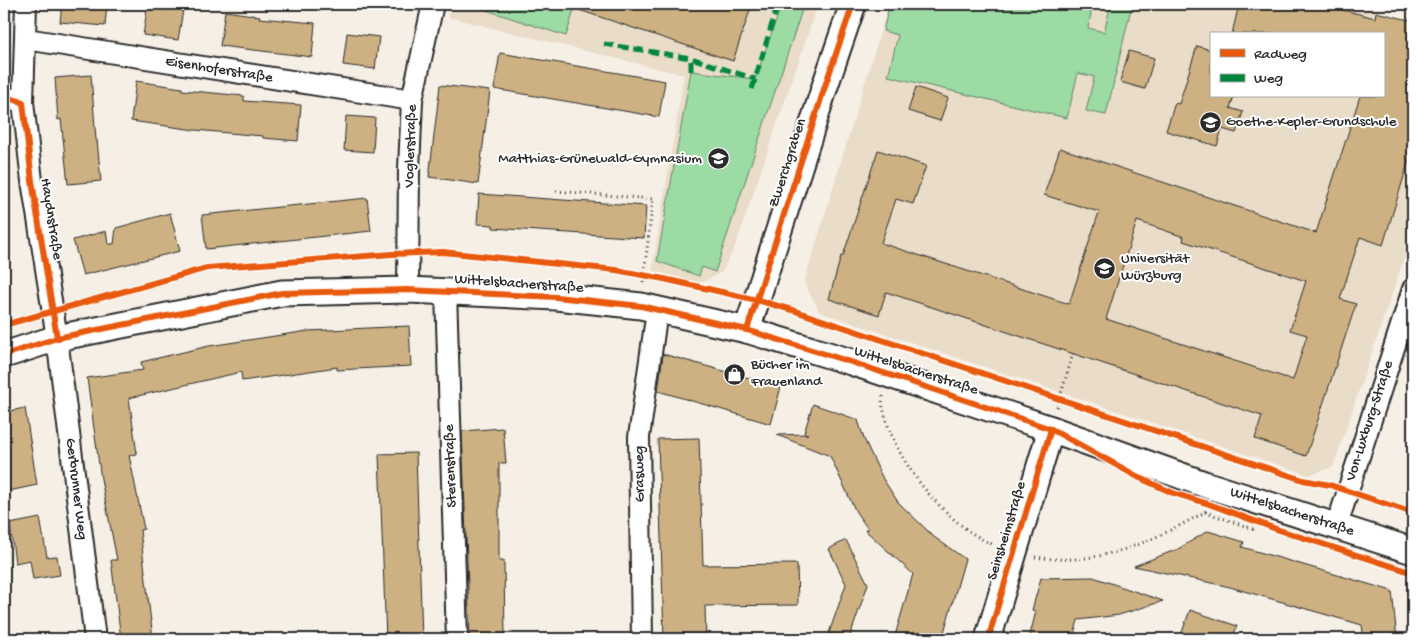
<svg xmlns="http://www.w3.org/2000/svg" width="1417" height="643" viewBox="0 0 1417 643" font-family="'Gochi Hand',sans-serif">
	<rect width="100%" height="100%" fill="#f5efe6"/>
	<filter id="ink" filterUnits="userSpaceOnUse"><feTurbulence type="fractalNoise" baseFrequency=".02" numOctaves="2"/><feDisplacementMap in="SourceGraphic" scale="10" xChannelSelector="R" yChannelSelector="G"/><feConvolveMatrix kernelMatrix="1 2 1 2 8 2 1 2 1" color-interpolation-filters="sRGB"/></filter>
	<g filter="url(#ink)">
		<g fill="#e9dcc8" fill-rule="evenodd">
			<path d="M451,4H818L736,244L722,272L699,284L652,270L684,75L448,17Z"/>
			<path d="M889,4H1341L1413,21V232L1333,467L1309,475L820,312L804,283ZM1211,34H1383V96H1211Z"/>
		</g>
		<g fill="#9cdba4" stroke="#648368">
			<path d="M475,4H576L566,36L474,6Z"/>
			<path d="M782,4H804L715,272L702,267L699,276L657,261L691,71L755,79Z"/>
			<path d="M903,4H1093L1088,28L1104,32L1111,4H1132L1106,115L1086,111L1094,77L1078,73L1067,118L888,76L898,35L883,31L889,6L901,9Z"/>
		</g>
		<g fill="#cdb182" stroke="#2b2b2b" fill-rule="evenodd">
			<path d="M62,4H107L105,26L60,22Z"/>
			<path d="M148,4H184L178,40L143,35Z"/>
			<path d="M570,4H752L733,61L570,7Z"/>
			<path d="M1239,4H1319L1375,18L1376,12L1413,21V147L1383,245L1360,237L1340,299L1356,304L1306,456L1255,439L1262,416L886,292L879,315L829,299L841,256H843L878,150L926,166L913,204L896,199L881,243L1069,304L1099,212L1044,195L1060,148L1316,233L1360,96H1383V34H1232ZM1137,221L1184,237L1183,241L1306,281L1290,330L1307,335L1293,380L1106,319Z"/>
			<path d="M225,11L260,16L259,18L315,23L312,57L220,46Z"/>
			<path d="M347,33L379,37L375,69L343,65Z"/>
			<path d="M1197,46L1211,50V96H1234L1230,108L1243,112L1236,133L1222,129L1217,146L1166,131L1175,103L1179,104Z"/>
			<path d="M1129,51L1154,58L1145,89L1120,82Z"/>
			<path d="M500,53L665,81L659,117L494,89Z"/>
			<path d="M91,75L96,140H97L101,181L68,184L61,119L58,120L55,78Z"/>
			<path d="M136,81L182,88V90L244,96V101L301,105L298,141L263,138V136L195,130L131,121Z"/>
			<path d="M440,85L490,91L478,184L429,177Z"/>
			<path d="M916,87L948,98L940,121L908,111Z"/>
			<path d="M346,116L375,118L373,152L344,150Z"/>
			<path d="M479,194L646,206L644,238L493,228V225L477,224Z"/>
			<path d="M367,198L371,231L206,249L202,215Z"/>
			<path d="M170,213L180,251L83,275L73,240L106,231L108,244H114L116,228Z"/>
			<path d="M409,326L411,366L337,370V367L242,381L241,372L129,398L137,454L129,455L144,529L140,530L153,639H121L111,560H117L101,479L87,378L143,370L141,362L209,346L308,331Z"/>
			<path d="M663,354L781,387L771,424L658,391Z"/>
			<path d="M813,404L858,420L864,439L883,479L898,502L934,537L965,559L942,639H894L913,574L865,530L868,529L856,512L830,456L777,435L808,434L804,433Z"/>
			<path d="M25,408L37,485L4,492V412Z"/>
			<path d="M503,428L506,463H499V561H504L505,639H470L462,431Z"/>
			<path d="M699,438L703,565L797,564L798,605L705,606L706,639H664L658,439Z"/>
			<path d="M416,453L422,639H386L379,454Z"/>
			<path d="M40,518L47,557L57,556L60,575L33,579L30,560L15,563L10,524Z"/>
			<path d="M1208,531L1244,542L1242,547L1392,591L1397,639H1364L1362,625L1230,587L1134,566L1178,549Z"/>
			<path d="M846,540L868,584L849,639L829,633L846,584L829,549Z"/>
			<path d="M1093,577L1163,601L1119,615L1078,620L1073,639H1029L1036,611L1032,610L1041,578Z"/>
			<path d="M1190,610L1237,626L1232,639H1193L1181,635Z"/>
		</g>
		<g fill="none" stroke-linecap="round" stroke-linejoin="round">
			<defs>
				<g id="minor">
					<path d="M26,4L23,102L32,181L57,338L95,639"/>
					<path d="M26,39L412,100"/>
					<path d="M4,97L23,102"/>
					<path d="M408,290L409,169L412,100L433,4"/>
					<path d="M446,292L457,639"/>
					<path d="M1337,525L1413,289"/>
					<path d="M642,639L639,437L657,311"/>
				</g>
				<g id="tertiary">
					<path d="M747,330L826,83L853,4"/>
					<path d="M4,355L57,338L282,293L408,290L556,297L641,306L747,330L851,362L1051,429L1204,484L1413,551"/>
					<path d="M988,639L1051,429"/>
				</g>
			</defs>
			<use href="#minor" stroke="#2b2b2b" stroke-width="24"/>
			<use href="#tertiary" stroke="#2b2b2b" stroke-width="29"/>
			<g stroke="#2b2b2b" stroke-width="3" stroke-dasharray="1 4" stroke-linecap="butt">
				<path d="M556,191L653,199L643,283"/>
				<path d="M883,396C881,404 884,411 886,419C899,466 948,526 994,545"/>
				<path d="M1057,407L1073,354"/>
				<path d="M1205,512L1253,529L1255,523"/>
				<path d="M1035,557C1100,567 1150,542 1205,512L1207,509"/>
			</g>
			<use href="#minor" stroke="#fff" stroke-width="20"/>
			<use href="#tertiary" stroke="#fff" stroke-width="25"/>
			<g stroke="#00873e" stroke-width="5" stroke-dasharray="10 5" stroke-linecap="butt">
				<path d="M604,44L691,58L755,79"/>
				<path d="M691,71V58"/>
				<path d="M752,89L778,4"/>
			</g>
			<defs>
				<g id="cycleway">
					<path d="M4,97L23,102L32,181L57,338"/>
					<path d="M4,325L207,268L392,254L443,252L616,270L664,279L757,300L792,310L1303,480L1330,485L1413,513"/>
					<path d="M747,330L826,83L853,4"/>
					<path d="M4,355L57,338L282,293L408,290L556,297L641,306L747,330L851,362L1051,429L1140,478L1173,493L1209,504L1276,529L1413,573"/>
					<path d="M988,639L1051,429"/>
				</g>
			</defs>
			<use href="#cycleway" stroke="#fff" stroke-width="9"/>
			<use href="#cycleway" stroke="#e8590c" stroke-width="6"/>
		</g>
	</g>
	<defs>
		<symbol id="school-disc" viewBox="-11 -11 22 22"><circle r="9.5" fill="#2b2b2b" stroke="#fff"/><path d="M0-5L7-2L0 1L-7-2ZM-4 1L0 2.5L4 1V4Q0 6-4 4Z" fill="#fff"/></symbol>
		<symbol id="university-disc" viewBox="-11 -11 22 22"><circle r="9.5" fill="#2b2b2b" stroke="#fff"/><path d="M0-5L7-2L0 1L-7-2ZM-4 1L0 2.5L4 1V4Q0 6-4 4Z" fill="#fff"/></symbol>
		<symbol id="shop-disc" viewBox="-11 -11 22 22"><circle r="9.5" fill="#2b2b2b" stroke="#fff"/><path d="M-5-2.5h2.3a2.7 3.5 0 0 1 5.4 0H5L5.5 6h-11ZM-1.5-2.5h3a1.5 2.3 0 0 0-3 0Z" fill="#fff"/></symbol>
	</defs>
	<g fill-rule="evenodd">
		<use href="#school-disc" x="1198" y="110" width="25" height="25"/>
		<use href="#school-disc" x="706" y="146" width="25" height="25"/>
		<use href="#university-disc" x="1092" y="256" width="25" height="25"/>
		<use href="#shop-disc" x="722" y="362" width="25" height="25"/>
	</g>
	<g text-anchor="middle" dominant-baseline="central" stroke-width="4" stroke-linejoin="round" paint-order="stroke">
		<g font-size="15" fill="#2b2b2b" stroke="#fff">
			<text transform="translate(219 70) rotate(9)">Eisenhoferstraße</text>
			<text transform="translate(411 146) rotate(-88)">Voglerstraße</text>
			<text transform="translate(788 163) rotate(-72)">Zwerchgraben</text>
			<text transform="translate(51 219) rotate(81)">Haydnstraße</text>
			<text transform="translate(519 284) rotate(4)">Wittelsbacherstraße</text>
			<text transform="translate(916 371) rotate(18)">Wittelsbacherstraße</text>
			<text transform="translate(1370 421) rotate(-72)">Von-Luxburg-Straße</text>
			<text transform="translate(451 466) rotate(-92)">Sterenstraße</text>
			<text transform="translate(640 474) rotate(-91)">Grasweg</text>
			<text transform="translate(76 489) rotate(83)">Gerbrunner Weg</text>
			<text transform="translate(1292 512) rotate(18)">Wittelsbacherstraße</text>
			<text transform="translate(1007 531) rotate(-73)">Seinsheimstraße</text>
		</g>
		<g font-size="15" fill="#2b2b2b" stroke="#fff" text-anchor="start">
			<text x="1226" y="122">Goethe-Kepler-Grundschule</text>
			<text x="702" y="159" text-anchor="end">Matthias-Grünewald-Gymnasium</text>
			<text x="1121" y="259">Universität<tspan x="1121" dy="17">Würzburg</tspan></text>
			<text x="751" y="365">Bücher im<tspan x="751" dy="17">Frauenland</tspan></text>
		</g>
	</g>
	<rect width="1417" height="643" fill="none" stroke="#fff" stroke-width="20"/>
	<rect x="10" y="10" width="1397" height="623" fill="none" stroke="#2b2b2b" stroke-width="2" filter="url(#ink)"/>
	<rect x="1210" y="32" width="175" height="65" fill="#ffffff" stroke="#aaaaaa"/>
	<rect x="1220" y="49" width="25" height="8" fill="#e8590c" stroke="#aaaaaa"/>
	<text x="1254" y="58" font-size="15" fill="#2b2b2b">Radweg</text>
	<rect x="1220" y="74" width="25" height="8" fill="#00873e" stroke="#aaaaaa"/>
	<text x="1254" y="82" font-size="15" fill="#2b2b2b">Weg</text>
</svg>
